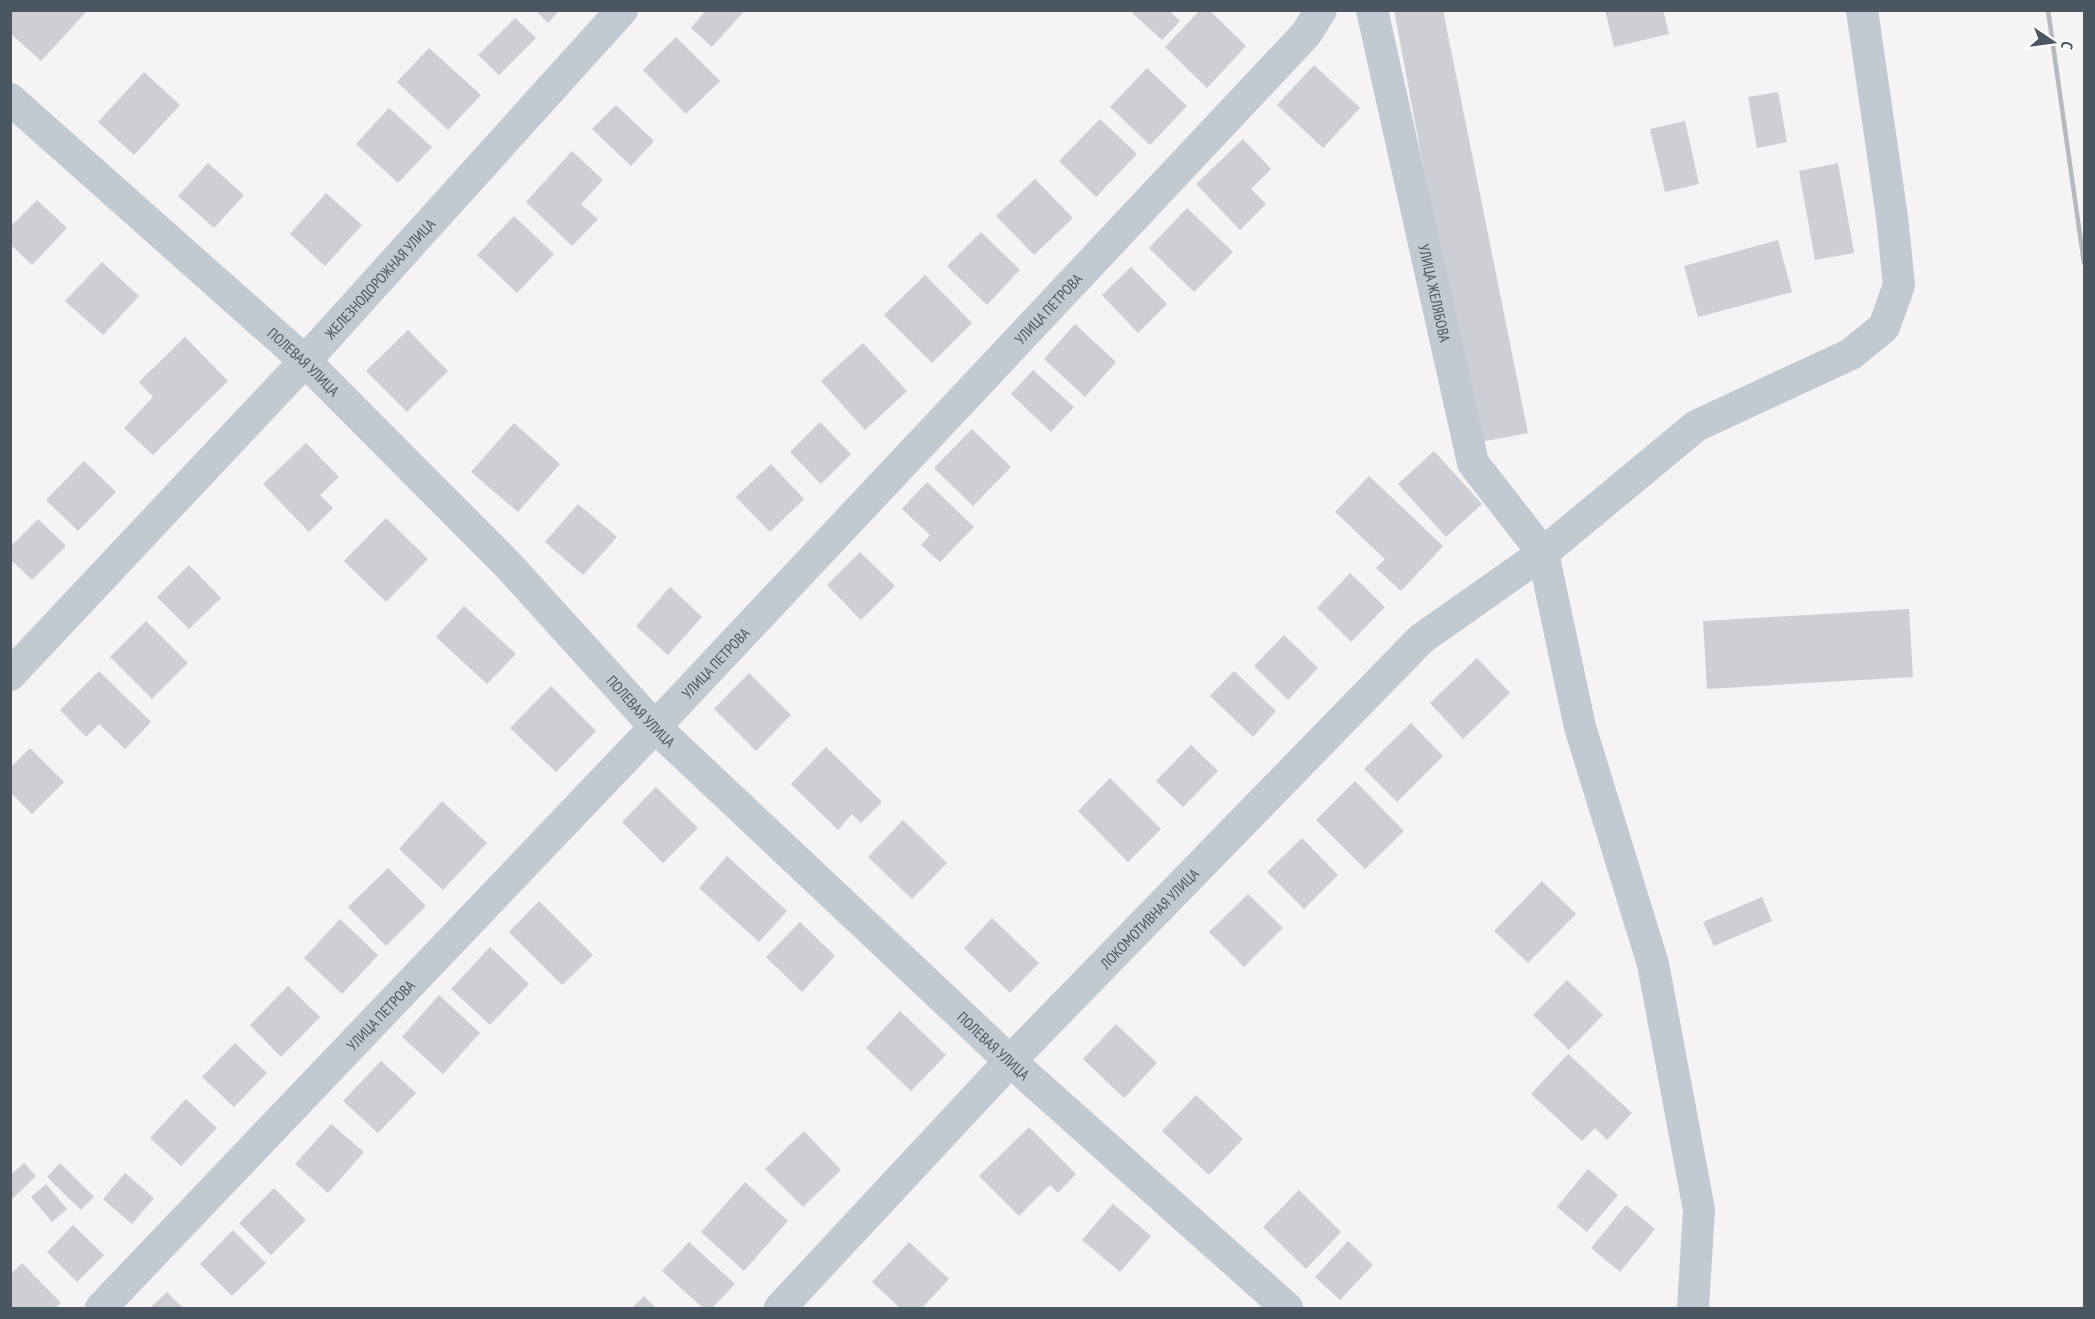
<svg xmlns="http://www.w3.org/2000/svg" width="2095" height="1319" viewBox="0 0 2095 1319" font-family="'PT Sans Narrow',sans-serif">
	<rect width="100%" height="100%" fill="#f5f3f3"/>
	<g fill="#cdcfd5">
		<path d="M10,10H88L41,61L10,33Z"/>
		<path d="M535,10H560L548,23Z"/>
		<path d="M706,10H745L712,47L691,28Z"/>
		<path d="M1129,10H1168L1180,21L1162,40Z"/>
		<path d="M1200,10H1209L1246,46L1207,88L1165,47Z"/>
		<path d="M1394,10H1443L1528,433L1475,443Z"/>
		<path d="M1605,10H1663L1669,34L1614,47Z"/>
		<path d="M515,18L536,38L499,75L478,55Z"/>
		<path d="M676,37L720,81L686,114L643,70Z"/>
		<path d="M429,48L481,95L448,130L397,82Z"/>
		<path d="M1314,65L1360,108L1323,148L1277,105Z"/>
		<path d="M1147,68L1187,106L1150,145L1110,107Z"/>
		<path d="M144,72L180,105L134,155L98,122Z"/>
		<path d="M1778,92L1787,142L1757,148L1748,97Z"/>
		<path d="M616,105L654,141L631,166L592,129Z"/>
		<path d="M389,108L432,147L398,183L356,144Z"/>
		<path d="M1100,119L1137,154L1096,197L1059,161Z"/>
		<path d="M1685,121L1699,184L1665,192L1650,129Z"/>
		<path d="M1243,139L1271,169L1251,189L1266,204L1240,230L1196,184Z"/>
		<path d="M572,151L603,180L581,204L598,219L572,246L526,202Z"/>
		<path d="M208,163L244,195L214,228L178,196Z"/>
		<path d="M1838,163L1854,253L1815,260L1799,171Z"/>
		<path d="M1035,179L1073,218L1034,255L996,216Z"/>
		<path d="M326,193L362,225L325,266L290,234Z"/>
		<path d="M37,200L67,228L32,265L10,244V227Z"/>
		<path d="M1187,208L1233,252L1194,292L1149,248Z"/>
		<path d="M514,216L554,254L517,293L477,255Z"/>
		<path d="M981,232L1020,270L987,305L947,266Z"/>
		<path d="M1778,240L1792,292L1698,317L1684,266Z"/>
		<path d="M102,262L139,296L103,335L65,301Z"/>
		<path d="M1131,267L1167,304L1138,333L1102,295Z"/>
		<path d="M925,275L972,323L932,363L884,315Z"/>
		<path d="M1075,324L1116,362L1085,397L1044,359Z"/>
		<path d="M408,330L448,371L407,412L366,371Z"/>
		<path d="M185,337L228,381L153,455L124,428L153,397L139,382Z"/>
		<path d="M863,343L907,391L865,430L821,381Z"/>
		<path d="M1033,370L1074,407L1051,432L1011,394Z"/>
		<path d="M820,422L851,454L821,484L790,452Z"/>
		<path d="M514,423L560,464L518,512L471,472Z"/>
		<path d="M972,429L1011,467L973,506L934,468Z"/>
		<path d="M306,443L339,477L320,495L333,508L309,532L263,484Z"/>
		<path d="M1434,451L1482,504L1446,537L1398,484Z"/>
		<path d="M84,461L116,492L78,531L46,500Z"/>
		<path d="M771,464L804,499L770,532L736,497Z"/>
		<path d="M1369,476L1443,546L1401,591L1376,568L1385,559L1335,512Z"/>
		<path d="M927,482L974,527L940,562L921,545L930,535L902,509Z"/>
		<path d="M578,504L617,537L583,575L545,542Z"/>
		<path d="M386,518L428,559L386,602L344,561Z"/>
		<path d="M38,519L66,546L32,580L10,559V547Z"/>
		<path d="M860,552L895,586L861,620L827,585Z"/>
		<path d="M189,565L221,598L189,629L157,597Z"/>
		<path d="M1350,573L1385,607L1351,642L1317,608Z"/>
		<path d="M670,587L702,617L668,655L636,626Z"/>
		<path d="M464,606L516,654L487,684L436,637Z"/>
		<path d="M1909,609L1913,677L1707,689L1703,621Z"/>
		<path d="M146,621L188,663L152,699L110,657Z"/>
		<path d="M1284,635L1318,668L1288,700L1254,666Z"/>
		<path d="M1477,658L1510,693L1463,739L1430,703Z"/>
		<path d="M99,671L151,722L125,749L99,724L86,737L60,710Z"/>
		<path d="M1234,671L1276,711L1253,737L1210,696Z"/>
		<path d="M749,673L791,715L756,751L714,709Z"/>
		<path d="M551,686L596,731L556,772L510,728Z"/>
		<path d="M1411,723L1443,756L1397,802L1364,769Z"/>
		<path d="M1191,745L1218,771L1183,807L1156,781Z"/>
		<path d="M826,747L882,802L861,823L852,814L838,830L791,784Z"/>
		<path d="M30,748L64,782L32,814L10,792V768Z"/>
		<path d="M1110,778L1161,829L1128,862L1078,811Z"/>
		<path d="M1355,781L1404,831L1365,869L1316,820Z"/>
		<path d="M656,787L698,828L663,863L622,822Z"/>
		<path d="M442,801L487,843L443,890L399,849Z"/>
		<path d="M903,820L947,863L912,899L868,857Z"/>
		<path d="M1302,838L1338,875L1304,909L1267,872Z"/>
		<path d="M727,856L787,911L759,942L699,888Z"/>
		<path d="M388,868L426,906L386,946L348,907Z"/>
		<path d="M1542,881L1576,914L1528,963L1494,931Z"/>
		<path d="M1248,894L1283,928L1244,967L1209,932Z"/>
		<path d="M1762,897L1772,921L1714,946L1703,922Z"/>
		<path d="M539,901L593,955L562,985L509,932Z"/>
		<path d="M992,918L1039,963L1010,993L964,948Z"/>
		<path d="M340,919L378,955L342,994L304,958Z"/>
		<path d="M800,922L835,956L802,992L766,957Z"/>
		<path d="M490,947L529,984L490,1025L451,989Z"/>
		<path d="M1567,980L1603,1015L1569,1050L1533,1015Z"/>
		<path d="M288,986L320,1017L281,1057L250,1025Z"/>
		<path d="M439,995L480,1033L443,1074L402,1037Z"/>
		<path d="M900,1011L946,1055L911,1091L866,1048Z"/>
		<path d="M1116,1024L1157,1063L1124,1098L1083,1059Z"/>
		<path d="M235,1043L267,1073L234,1107L202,1077Z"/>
		<path d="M1568,1054L1632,1113L1607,1140L1595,1128L1582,1141L1531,1094Z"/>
		<path d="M381,1061L416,1093L378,1133L343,1101Z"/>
		<path d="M1196,1095L1243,1139L1209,1175L1162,1131Z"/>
		<path d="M186,1099L217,1128L181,1166L150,1138Z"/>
		<path d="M331,1124L364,1152L328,1193L295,1164Z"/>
		<path d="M1029,1127L1076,1174L1058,1193L1050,1185L1019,1216L979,1176Z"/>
		<path d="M804,1131L841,1170L803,1207L765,1169Z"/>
		<path d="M24,1163L36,1176L10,1201V1176Z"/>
		<path d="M60,1163L94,1197L81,1210L47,1177Z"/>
		<path d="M1588,1169L1618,1195L1587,1232L1557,1207Z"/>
		<path d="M125,1173L154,1198L132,1224L103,1199Z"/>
		<path d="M745,1182L788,1221L744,1271L701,1232Z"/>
		<path d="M46,1184L67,1209L52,1222L31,1197Z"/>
		<path d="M274,1188L306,1220L271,1255L239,1223Z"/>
		<path d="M1299,1190L1341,1232L1306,1269L1263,1227Z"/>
		<path d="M1113,1204L1151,1236L1120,1272L1082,1240Z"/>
		<path d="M1626,1205L1655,1229L1620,1272L1591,1248Z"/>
		<path d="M73,1225L104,1255L77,1282L47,1252Z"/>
		<path d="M233,1230L266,1263L232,1296L200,1264Z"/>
		<path d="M1348,1241L1373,1265L1340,1300L1315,1277Z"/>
		<path d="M689,1242L735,1284L712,1308H703L662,1271Z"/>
		<path d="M909,1242L949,1279L922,1308H900L872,1282Z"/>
		<path d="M22,1263L61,1303L55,1308H10V1275Z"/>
		<path d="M167,1292L183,1308H150Z"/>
		<path d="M644,1296L656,1308H632Z"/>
	</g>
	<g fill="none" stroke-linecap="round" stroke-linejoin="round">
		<g stroke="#c1cad2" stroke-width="32">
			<path id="s1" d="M1372,10L1473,463L1543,553L1580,727L1653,964L1699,1210L1693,1308"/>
			<path id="s2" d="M10,99L305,361L509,566L655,727L1010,1061L1287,1308"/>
			<path id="s3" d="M10,675L305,361L622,10"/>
			<path id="s4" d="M101,1308L655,727L1306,34L1321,10"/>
			<path id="s5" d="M780,1308L1010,1061L1421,639L1543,553L1696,426L1851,354L1884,327L1899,285L1892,217L1862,10"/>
		</g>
		<path stroke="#b5b8bd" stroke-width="4.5" d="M2048,10L2084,263"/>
	</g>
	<g text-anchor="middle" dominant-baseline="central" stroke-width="4.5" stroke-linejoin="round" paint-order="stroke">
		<g font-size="15" fill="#4a5661" stroke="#fff">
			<text stroke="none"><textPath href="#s3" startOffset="542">ЖЕЛЕЗНОДОРОЖНАЯ УЛИЦА</textPath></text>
			<text stroke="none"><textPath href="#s1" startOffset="290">УЛИЦА ЖЕЛЯБОВА</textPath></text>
			<text stroke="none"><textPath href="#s4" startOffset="1377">УЛИЦА ПЕТРОВА</textPath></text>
			<text stroke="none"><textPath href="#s2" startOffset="394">ПОЛЕВАЯ УЛИЦА</textPath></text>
			<text stroke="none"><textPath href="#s4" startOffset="891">УЛИЦА ПЕТРОВА</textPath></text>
			<text stroke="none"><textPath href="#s2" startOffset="880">ПОЛЕВАЯ УЛИЦА</textPath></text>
			<text stroke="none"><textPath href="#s5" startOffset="537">ЛОКОМОТИВНАЯ УЛИЦА</textPath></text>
			<text stroke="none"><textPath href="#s4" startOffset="405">УЛИЦА ПЕТРОВА</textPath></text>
			<text stroke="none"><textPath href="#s2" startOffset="1366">ПОЛЕВАЯ УЛИЦА</textPath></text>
		</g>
	</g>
	<rect width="2095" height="1319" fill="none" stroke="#4a5661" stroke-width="24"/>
	<g transform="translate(2053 42) rotate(103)" stroke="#ffffff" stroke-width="4.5" paint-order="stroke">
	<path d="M0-4.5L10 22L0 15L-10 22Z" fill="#4a5661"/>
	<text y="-9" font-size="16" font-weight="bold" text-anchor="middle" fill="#4a5661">С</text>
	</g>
</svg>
